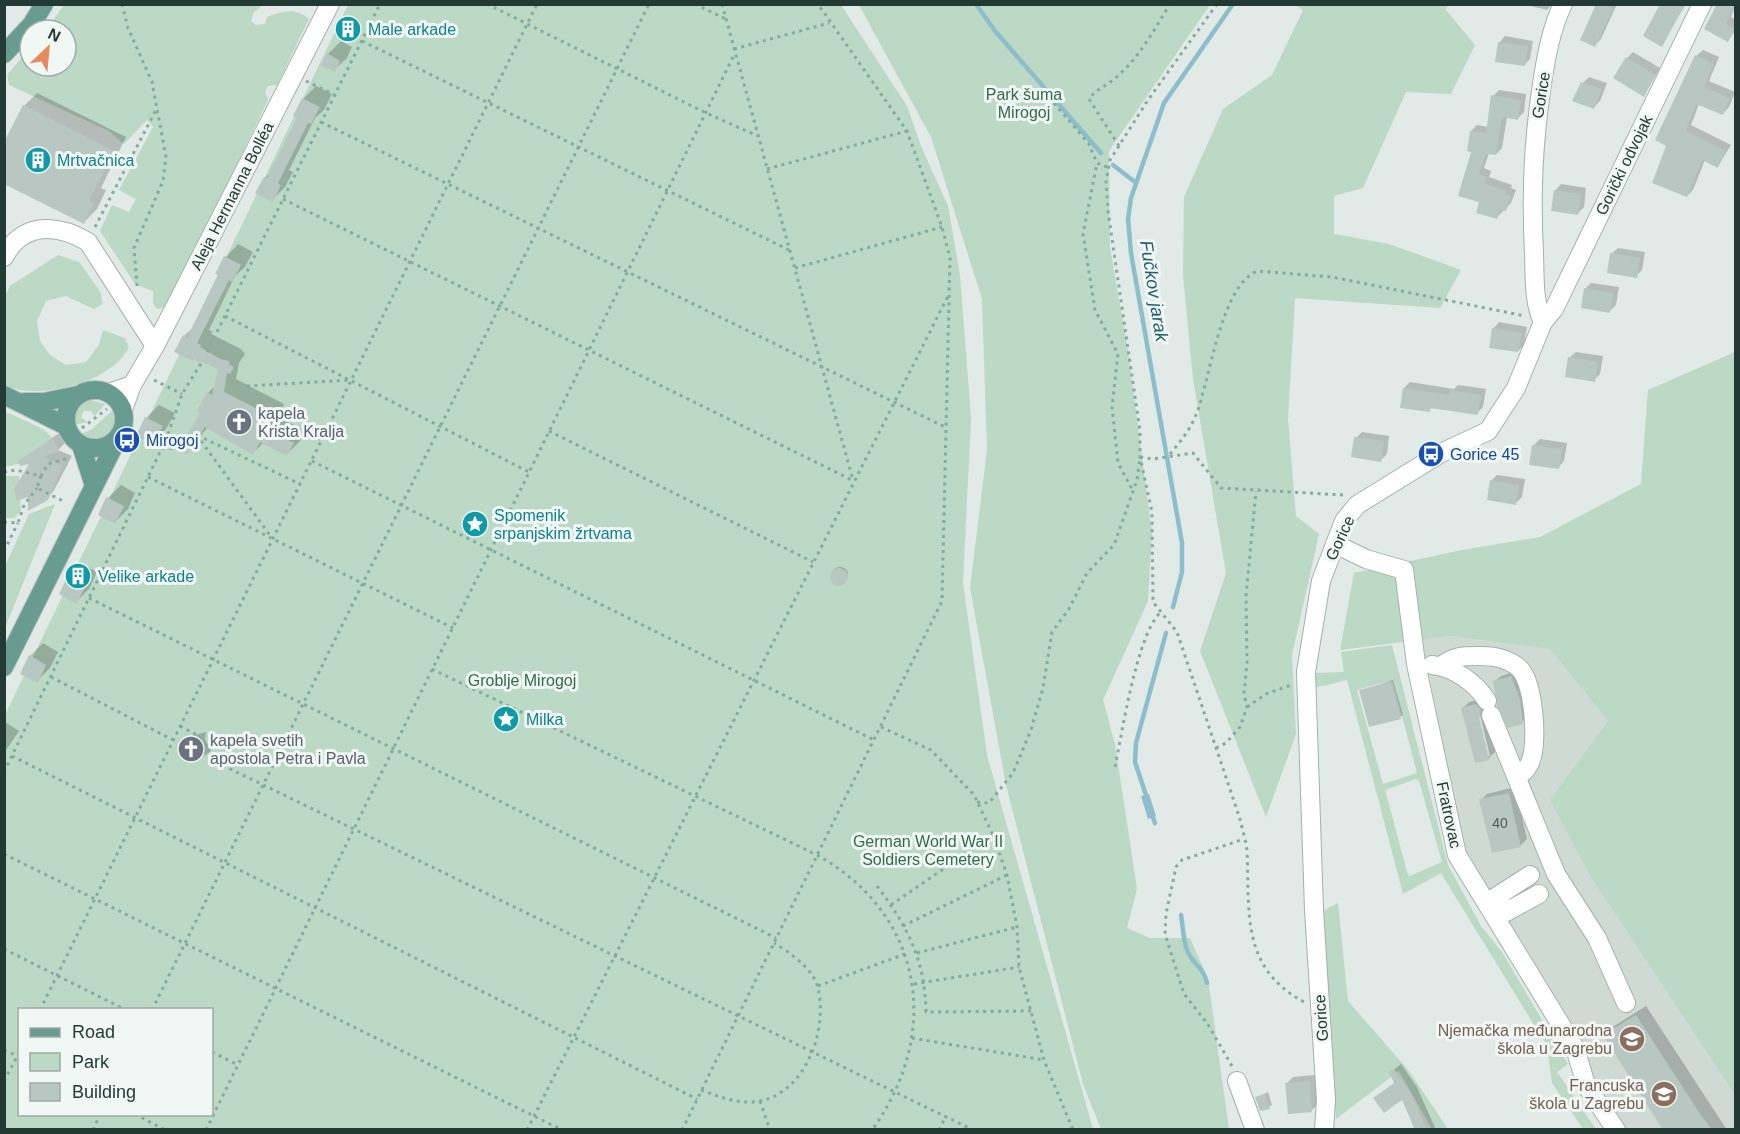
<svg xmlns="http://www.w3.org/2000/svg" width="1740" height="1134" viewBox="0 0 1740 1134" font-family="Arial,sans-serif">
	<rect width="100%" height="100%" fill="#e1eae6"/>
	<path fill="#cfdad5" d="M1449,636L1550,649L1608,721L1551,800L1590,876L1735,1095V1129H1625L1592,1080L1464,854L1422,638Z"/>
	<g fill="#bbd9c5" fill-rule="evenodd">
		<path d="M64,5H263L254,12L251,21L256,25L265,24L267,17C282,11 296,7 309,19L277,85L268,86L265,92L268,100L178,288L163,308L157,309L153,303V291L135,284L100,231L112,205L129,212L136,199L119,190L153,127L147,120L124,144L109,131L9,85L7,75L30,48V66H66V30H46Z"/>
		<path d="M348,5H841L907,106L921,146L948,206L960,275L971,418L963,583L987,755L1093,1129H5L4,717ZM20,1010H212V1114H20Z"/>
		<path d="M859,5H1210L1109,151L1110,247L1128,351L1152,533L1148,601L1103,700L1115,744L1137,889L1127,928L1150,938H1190L1208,979L1229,1129H1101L1083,1084L1006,785L970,588L987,450L982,299L931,137Z"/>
		<path d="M1295,5H1448L1446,10L1475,45L1451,94L1406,92L1363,188L1334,196V234L1389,244L1461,270L1440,308L1295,298L1288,419L1296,516L1319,534L1292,655L1296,734L1266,817L1200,651L1226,573L1193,379L1183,275L1184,197L1223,109L1272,75L1303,10Z"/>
		<path d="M58,255L79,262L100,291L103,304L94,309L66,296L46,301L37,321L40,341L50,355L66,365L86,362L99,345L103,330L125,338L129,347C113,382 38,402 5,385V296L10,286Z"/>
		<path d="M1735,352V1095L1590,876L1550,800L1608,721L1550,649L1449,636L1340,650L1354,573L1462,550L1540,537L1641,484L1648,390Z"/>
		<path d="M90,400L105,404L95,416L90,411H84L81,417L87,422L75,425C72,413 79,405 90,400Z"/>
		<path d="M113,410L116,424L107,438L90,441L81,434L92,429Z"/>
		<path d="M4,411L43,429L53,438L38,448L26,462L5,467Z"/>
		<path d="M5,476H19L21,511L14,518H5Z"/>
		<path d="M55,504L5,628V566L29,514Z"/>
		<path d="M1392,645L1448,865L1481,926L1502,952L1568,1064L1557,1072L1596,1129H1583L1552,1083L1547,1046L1441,873L1403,894L1347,680L1314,688L1315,673L1344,672L1341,652ZM1390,681L1393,682L1417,773L1383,784L1357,690ZM1416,779L1419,781L1442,862L1410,876L1408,875L1385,790Z"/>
		<path d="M1338,903L1348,1001L1409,1071L1448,1129H1432L1399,1071L1336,1119L1323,911Z"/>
	</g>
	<path fill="#8dbecb" d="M1149,794L1156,816L1148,819L1141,796Z"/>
	<g fill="#0003" fill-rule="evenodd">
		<path d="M1523,4H1552L1547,10Z"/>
		<path d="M1597,4H1617L1601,39L1595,45Z"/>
		<path d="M1662,4H1686L1661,45Z"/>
		<path d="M1736,4L1731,17L1736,20V30L1727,40L1708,29Z"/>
		<path d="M1505,36L1533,41L1530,59L1524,65L1499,43Z"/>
		<path d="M341,41L352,47L347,58L334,70L323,64L328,54Z"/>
		<path d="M1703,50L1719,57L1709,81L1735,92L1729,107L1723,113L1699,104L1691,125L1731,145L1718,166L1705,160L1693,190L1687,196L1668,146L1696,56Z"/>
		<path d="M1633,52L1660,68L1644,95L1627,58Z"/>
		<path d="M1589,77L1607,83L1600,101L1594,107L1583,83Z"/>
		<path d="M316,86L332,94L324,110L315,118L289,170L293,172L285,187L272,200L265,178L272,171L299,117L303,99Z"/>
		<path d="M1499,90L1526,94L1524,112L1518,118L1507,117L1502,148L1496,154L1489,153L1484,168L1491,171L1489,177L1512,185L1511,188L1516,190L1511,203L1497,217L1481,201L1471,131L1477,125L1488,127L1493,96Z"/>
		<path d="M37,93L126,137L101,188L106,190L97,209L84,222L24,106Z"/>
		<path d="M1561,184L1586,188L1584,207L1578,213L1555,191Z"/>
		<path d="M238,244L253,252L245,267L235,276L209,330L213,332L211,334L241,349L245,354L239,363L236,379L284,404L278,417L305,430L300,441L287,454L264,442L253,453L208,427L187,452L208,393L215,386L220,368L184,336L195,326L220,275L217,273L226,257Z"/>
		<path d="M1618,248L1645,252L1642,270L1636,276L1611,254Z"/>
		<path d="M1591,283L1619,287L1616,305L1610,311L1585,289Z"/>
		<path d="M1499,322L1527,327L1524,345L1518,351L1493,329Z"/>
		<path d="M1576,352L1603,356L1600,374L1594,380L1569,358Z"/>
		<path d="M1410,382L1454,389L1458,385L1486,389L1483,407L1477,413L1433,407L1429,410L1404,388Z"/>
		<path d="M159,405L175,413L166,429L153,442L146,418Z"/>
		<path d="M63,430L68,440L58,450L72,456L53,492L43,503L29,495L32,462H20Z"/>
		<path d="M1362,432L1389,436L1387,454L1381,460L1356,438Z"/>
		<path d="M1540,439L1567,443L1564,461L1558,468L1533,446Z"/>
		<path d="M1497,475L1525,479L1522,497L1516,503L1491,481Z"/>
		<path d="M121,485L135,493L128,509L115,522L108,498Z"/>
		<path d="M82,564L97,572L89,589L76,602L61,594L69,576Z"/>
		<circle cx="840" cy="575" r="8"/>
		<path d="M43,643L58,652L50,668L37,681L30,656Z"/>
		<path d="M1517,671L1528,716L1522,722L1494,682L1501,676Z"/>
		<path d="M1393,680L1403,715L1400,717L1360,691Z"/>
		<path d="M1482,699L1486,704L1485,711L1495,752L1489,758L1476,762L1463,708L1469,702ZM1479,710L1490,756H1487L1476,711Z"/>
		<path d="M5,722L19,731L4,753V723Z"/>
		<path d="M206,732L205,739L211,750L205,756H187L185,743L192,736Z"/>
		<path d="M1515,787L1527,839L1521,845L1493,852L1481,800L1487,794Z"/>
		<path d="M1646,1006L1727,1130H1665L1605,1036L1614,1026Z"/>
		<path d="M1401,1064L1417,1087L1436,1130H1416L1391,1072Z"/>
		<path d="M1315,1075L1318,1104L1312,1110L1287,1083L1293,1077Z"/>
		<path d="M1268,1092L1272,1105L1269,1107L1257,1097Z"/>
	</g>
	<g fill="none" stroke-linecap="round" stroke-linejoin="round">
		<g stroke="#8dbecb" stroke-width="4.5">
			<path d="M976,4L995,31L1101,153"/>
			<path d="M1113,165L1135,182"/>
			<path d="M1173,607L1182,572V543L1131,253L1128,219L1131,198L1164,103L1233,4"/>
			<path d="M1147,798L1135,762L1136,743L1166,633"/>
			<path d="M1151,812L1155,823"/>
			<path d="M1181,915C1183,926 1183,939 1187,950C1192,964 1203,966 1207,983"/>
		</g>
	</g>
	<g fill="#b9c7c2">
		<path d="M1596,4L1613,8L1595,47L1580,40Z"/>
		<path d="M1660,4H1685L1662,47L1643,36Z"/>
		<path d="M1717,4H1736L1726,24L1735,29L1728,42L1704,29Z"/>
		<path d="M1498,42L1528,46L1525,66L1495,62Z"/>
		<path d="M327,53L340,61L335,72L321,65Z"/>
		<path d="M1695,55L1714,64L1704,87L1730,98L1723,115L1696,104L1686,131L1726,151L1718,168L1702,160L1687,197L1652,183L1666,146L1655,140Z"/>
		<path d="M1626,57L1655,75L1644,97L1613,78Z"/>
		<path d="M1581,82L1602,89L1594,109L1572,101Z"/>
		<path d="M1491,95L1521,100L1518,120L1502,117L1496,155L1486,154L1479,174L1486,177L1484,183L1507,191L1505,194L1511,196L1506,211L1500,210L1497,219L1476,213L1479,202L1458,196L1471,152L1467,151L1470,131L1486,133Z"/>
		<path d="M302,98L320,107L311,124L308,123L278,183L281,185L273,202L255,193L264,177L267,178L297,118L293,116Z"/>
		<path d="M23,105L114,151L89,201L94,203L84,224L4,184V142Z"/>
		<path d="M1554,190L1581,194L1578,215L1551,211Z"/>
		<path d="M1610,253L1640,258L1637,278L1607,273Z"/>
		<path d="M224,256L241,265L232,282L229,280L197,343L201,345L200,347L220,359L229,361V364L234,367L230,374L227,373L224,392L273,417L266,430L294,443L287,456L260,442L253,455L205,427L187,454L179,449L200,413L197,411L207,392L212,395L218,369L194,359L193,361L174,352L183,335L187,338L218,275L215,274Z"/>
		<path d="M1584,288L1613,293L1610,313L1581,308Z"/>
		<path d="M1492,328L1522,333L1518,352L1489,348Z"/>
		<path d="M1568,357L1598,362L1595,382L1565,377Z"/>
		<path d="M1403,388L1450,395L1451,390L1481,395L1478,415L1430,408V412L1400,408Z"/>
		<path d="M145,417L163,426L153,444L136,436Z"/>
		<path d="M1354,437L1384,441L1381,462L1351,457Z"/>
		<path d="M53,438L59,451L43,457L63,466L48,500L28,511V497L17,501L14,489L29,464L20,466L18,461Z"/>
		<path d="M1532,445L1562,449L1559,469L1529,465Z"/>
		<path d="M1490,480L1519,485L1516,505L1487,500Z"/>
		<path d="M106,497L124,506L115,524L98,515Z"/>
		<circle cx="839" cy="577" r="9"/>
		<path d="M68,576L86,586L76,604L59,594Z"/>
		<path d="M29,655L46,665L38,683L20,674Z"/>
		<path d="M1511,676L1520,699L1523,724L1508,728L1497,706L1493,681Z"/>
		<path d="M1391,682L1401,719L1369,727L1359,690Z"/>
		<path d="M1476,704L1481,710L1479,718L1489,760L1475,763L1461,708Z"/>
		<path d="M200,737V745L206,757L186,758L181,747L184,742Z"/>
		<path d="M1509,793L1521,847L1492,853L1479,799Z"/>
		<path d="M1636,1015L1700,1114L1712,1130H1663L1603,1035Z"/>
		<path d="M1394,1069L1411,1093L1427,1130H1415L1402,1100L1384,1113L1373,1098L1394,1083L1389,1072Z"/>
		<path d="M1310,1081L1312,1112L1288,1114L1285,1083Z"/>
		<path d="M1265,1094L1270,1109L1260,1111L1255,1097Z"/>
	</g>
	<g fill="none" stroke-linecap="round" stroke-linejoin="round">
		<defs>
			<g id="minor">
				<path d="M4,257C23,221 58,224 88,242L155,346"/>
				<path d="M1543,322L1554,309L1702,4"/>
				<path d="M109,393L132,385"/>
				<path d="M123,409L132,385L155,346L330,4"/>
				<path d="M1335,544L1366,559L1404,570L1416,664L1457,855L1575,1048L1586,1085L1616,1130"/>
				<path d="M1432,665C1454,667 1476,683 1487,701"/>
				<path d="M1441,666C1454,656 1462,656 1479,656C1494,656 1506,658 1518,667C1534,680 1538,741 1531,760C1529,767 1523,773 1517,777"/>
				<path d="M1491,715L1556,874L1597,938L1626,1003"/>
				<path d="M1497,897L1506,912L1539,894"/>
				<path d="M1488,902L1530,875"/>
				<path d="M1237,1081L1255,1130"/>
				<path d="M1324,1130L1326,1100L1314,910L1306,672L1321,581L1344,521L1357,505L1441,453L1488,431L1516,388L1543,322C1533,301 1535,277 1534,254C1531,194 1533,144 1542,84C1546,57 1551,29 1563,4"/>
			</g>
			<g id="major">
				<path d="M4,54L32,24L44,4"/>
				<circle cx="95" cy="419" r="29"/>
				<path d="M4,395L66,426"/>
				<path d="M24,402H44L78,395"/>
				<path d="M81,445L94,486"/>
				<path d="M4,667L120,434"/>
			</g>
		</defs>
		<use href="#minor" stroke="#a4b1ad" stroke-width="20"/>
		<use href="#major" stroke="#bdc4c2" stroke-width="20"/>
		<g stroke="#84aba0" stroke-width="3" stroke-dasharray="3 4.5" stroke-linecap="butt">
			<path d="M122,4L128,28L152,82L166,157L163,181L134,248L137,286"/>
			<path d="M487,4L706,113L758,136"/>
			<path d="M695,4L726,19"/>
			<path d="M722,4L853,480"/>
			<path d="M1217,4L1148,100L1110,160L1106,182L1108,211L1140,431V457L1152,512L1153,602L1177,632L1240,819C1242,829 1246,840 1247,851C1250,913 1240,967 1304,1002"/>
			<path d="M362,41L789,250"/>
			<path d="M734,49L829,23"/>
			<path d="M306,81L335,95"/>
			<path d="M1054,103L1089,144L1097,163"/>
			<path d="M321,122L947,428"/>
			<path d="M1119,146L1089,99C1096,89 1105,87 1114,79C1138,60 1154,30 1170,4"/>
			<path d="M1107,167L1097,163L1083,234L1095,310L1118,354L1112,407L1118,463L1133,491"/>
			<path d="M767,169L907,131"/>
			<path d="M283,199L854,481"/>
			<path d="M95,227L157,108"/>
			<path d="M795,268L942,227"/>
			<path d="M225,316L529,472"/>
			<path d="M207,352L380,4"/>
			<path d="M154,380L182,394"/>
			<path d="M247,386L350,380"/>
			<path d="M82,428L107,409"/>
			<path d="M298,428L322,440"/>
			<path d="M549,431L813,562"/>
			<path d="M168,434L182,394L202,362"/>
			<path d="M201,441L272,538"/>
			<path d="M162,448C178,449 191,450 203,438L300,484"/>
			<path d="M1170,454C1180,442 1190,430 1196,415C1210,381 1220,287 1257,271L1332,277L1525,316"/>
			<path d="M312,461L874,740"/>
			<path d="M4,472L16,470L41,476L48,464L68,458"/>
			<path d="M41,476L37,488L63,501"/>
			<path d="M148,477L453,628"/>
			<path d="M4,522L18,523L24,505L37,488"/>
			<path d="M4,551L18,523"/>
			<path d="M89,598L776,938"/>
			<path d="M432,669L817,855C923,914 943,1032 872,1130"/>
			<path d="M51,677L173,740"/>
			<path d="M1247,707L1266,694L1291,685"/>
			<path d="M180,726L199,736L216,762L973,1130"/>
			<path d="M881,727L931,750L974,795L993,835L1007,875L1017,927L1019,967L1044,1060L1073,1130"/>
			<path d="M1216,748L1226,743L1240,727L1247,707L1244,694L1247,662L1246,596L1256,491"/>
			<path d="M12,756L697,1099"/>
			<path d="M1115,767C1122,733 1137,635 1160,613"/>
			<path d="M4,772L164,444"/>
			<path d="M977,802L989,803L1013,773L1031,730L1043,688L1052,632L1069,609L1087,573L1114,545L1137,480L1140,457L1153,459L1193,453L1221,488L1343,495"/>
			<path d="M4,854L562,1130"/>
			<path d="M877,886C908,927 925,960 926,1012L1031,1011"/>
			<path d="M891,905L993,835"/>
			<path d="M903,926L1007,875"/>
			<path d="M4,949L126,1010"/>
			<path d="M917,953L1017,927"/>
			<path d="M914,984L1019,967"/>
			<path d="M818,986L905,954"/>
			<path d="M40,1010L537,4"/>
			<path d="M152,1010L649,4"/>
			<path d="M912,1038L1044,1060"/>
			<path d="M4,1050L20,1057"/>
			<path d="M212,1052L238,1065"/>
			<path d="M1232,1066L1207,1023L1184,994L1165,934L1166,914L1176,867L1182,860L1244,839"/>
			<path d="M4,1081L20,1051"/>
			<path d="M701,1090C720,1097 739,1105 760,1101C806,1092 828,1030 818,988C814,969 789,952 774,943"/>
			<path d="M760,1101L770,1130"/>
			<path d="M135,1114L165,1130"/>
			<path d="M93,1130L100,1114"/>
			<path d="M206,1130L735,53"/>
			<path d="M527,1130L948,296"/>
			<path d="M682,1130L942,601L950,258L942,227L907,131L818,4"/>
			<path d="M939,1130L946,1116"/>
		</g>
		<use href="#minor" stroke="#fff" stroke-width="18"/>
		<use href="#major" stroke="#699c91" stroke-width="18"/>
	</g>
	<defs>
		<symbol id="building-disc" viewBox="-11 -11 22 22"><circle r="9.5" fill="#0f9aa8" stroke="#f1f7f4"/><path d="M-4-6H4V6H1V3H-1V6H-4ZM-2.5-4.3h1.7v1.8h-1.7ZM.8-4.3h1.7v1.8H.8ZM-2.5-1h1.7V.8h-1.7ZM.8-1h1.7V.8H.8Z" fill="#fff"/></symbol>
		<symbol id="church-disc" viewBox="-11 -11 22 22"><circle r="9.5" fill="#6b7280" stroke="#f1f7f4"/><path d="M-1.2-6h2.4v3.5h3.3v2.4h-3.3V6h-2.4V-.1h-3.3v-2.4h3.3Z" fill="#fff"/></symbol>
		<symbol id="bus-disc" viewBox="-11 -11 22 22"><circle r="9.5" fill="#1a4fb4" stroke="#f1f7f4"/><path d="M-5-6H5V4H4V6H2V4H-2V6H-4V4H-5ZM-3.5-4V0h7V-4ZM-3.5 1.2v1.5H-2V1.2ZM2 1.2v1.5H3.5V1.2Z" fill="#fff"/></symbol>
		<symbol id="sight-disc" viewBox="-11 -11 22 22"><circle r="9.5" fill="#0f9aa8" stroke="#f1f7f4"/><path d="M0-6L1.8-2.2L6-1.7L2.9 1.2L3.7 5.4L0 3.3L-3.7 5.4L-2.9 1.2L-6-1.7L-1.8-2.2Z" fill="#fff"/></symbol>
		<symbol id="school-disc" viewBox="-11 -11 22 22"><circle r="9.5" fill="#8d6e63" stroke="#f1f7f4"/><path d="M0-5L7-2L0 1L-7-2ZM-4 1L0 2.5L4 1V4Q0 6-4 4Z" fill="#fff"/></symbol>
	</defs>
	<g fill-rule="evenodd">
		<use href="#building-disc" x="333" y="14" width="30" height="30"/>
		<use href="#building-disc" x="23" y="145" width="30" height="30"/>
		<use href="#church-disc" x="224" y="407" width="30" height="30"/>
		<use href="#bus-disc" x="112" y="425" width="30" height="30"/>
		<use href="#bus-disc" x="1416" y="439" width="30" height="30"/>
		<use href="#sight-disc" x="460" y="509" width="30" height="30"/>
		<use href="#building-disc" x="63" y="561" width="30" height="30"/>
		<use href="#sight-disc" x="491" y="704" width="30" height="30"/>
		<use href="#church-disc" x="176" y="734" width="30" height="30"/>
		<use href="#school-disc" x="1617" y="1024" width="30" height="30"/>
		<use href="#school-disc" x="1649" y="1079" width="30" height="30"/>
	</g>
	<g text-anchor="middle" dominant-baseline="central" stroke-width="6" stroke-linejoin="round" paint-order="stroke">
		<g font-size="14" fill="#485c58">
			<text x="1500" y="823">40</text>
		</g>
		<g font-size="16" fill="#0d838f" stroke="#f1f7f4" text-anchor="start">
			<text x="368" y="29">Male arkade</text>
			<text x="57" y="160">Mrtvačnica</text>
			<text x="494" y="515">Spomenik<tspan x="494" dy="18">srpanjskim žrtvama</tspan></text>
			<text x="98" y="576">Velike arkade</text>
			<text x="526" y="719">Milka</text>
		</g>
		<g font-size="16" fill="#316c4a" stroke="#f1f7f4">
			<text x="1024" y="94">Park šuma<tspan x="1024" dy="18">Mirogoj</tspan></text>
			<text x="522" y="680">Groblje Mirogoj</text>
			<text x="928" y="841">German World War II<tspan x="928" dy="18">Soldiers Cemetery</tspan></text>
		</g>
		<g font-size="16" fill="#233934" stroke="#f1f7f4">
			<text transform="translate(1541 95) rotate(-81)">Gorice</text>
			<text transform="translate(1624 165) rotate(-64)">Gorički odvojak</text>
			<text transform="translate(232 196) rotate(-63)">Aleja Hermanna Bolléa</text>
			<text transform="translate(1340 538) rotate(-65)">Gorice</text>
			<text transform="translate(1449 815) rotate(78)">Fratrovac</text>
			<text transform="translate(1321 1018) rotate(-94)">Gorice</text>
		</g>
		<g font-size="16" fill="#5b616d" stroke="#f1f7f4" text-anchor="start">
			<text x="258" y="413">kapela<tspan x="258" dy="18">Krista Kralja</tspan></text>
			<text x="210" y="740">kapela svetih<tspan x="210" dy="18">apostola Petra i Pavla</tspan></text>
		</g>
		<g font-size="16" fill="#164399" stroke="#f1f7f4" text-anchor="start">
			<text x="146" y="440">Mirogoj</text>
			<text x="1450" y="454">Gorice 45</text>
		</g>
		<g font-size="16" fill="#785e54" stroke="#f1f7f4" text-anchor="end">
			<text x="1612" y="1030">Njemačka međunarodna<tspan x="1612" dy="18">škola u Zagrebu</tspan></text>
			<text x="1644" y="1085">Francuska<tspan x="1644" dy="18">škola u Zagrebu</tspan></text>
		</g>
		<g font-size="18" font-style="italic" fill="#225f6f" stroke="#f1f7f4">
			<text transform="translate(1154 291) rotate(81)">Fučkov jarak</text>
		</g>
	</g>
	<rect width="1740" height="1134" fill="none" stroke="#233934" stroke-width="12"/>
	<rect x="18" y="1008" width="195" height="108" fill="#f1f7f4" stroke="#9faba7" stroke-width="1.5"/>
	<rect x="30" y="1028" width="30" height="9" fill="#699c91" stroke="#9faba7" stroke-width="1.5"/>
	<text x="72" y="1038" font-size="18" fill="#233934">Road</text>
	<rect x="30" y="1053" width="30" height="18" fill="#bbd9c5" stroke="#9faba7" stroke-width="1.5"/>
	<text x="72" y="1068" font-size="18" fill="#233934">Park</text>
	<rect x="30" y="1083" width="30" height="18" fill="#b9c7c2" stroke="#9faba7" stroke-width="1.5"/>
	<text x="72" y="1098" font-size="18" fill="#233934">Building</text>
	<g transform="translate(48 48) rotate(26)"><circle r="28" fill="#f1f7f4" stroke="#9faba7" stroke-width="1.5"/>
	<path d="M0-4.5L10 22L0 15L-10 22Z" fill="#e58963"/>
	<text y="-9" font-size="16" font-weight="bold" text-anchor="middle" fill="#233934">N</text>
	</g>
</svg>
